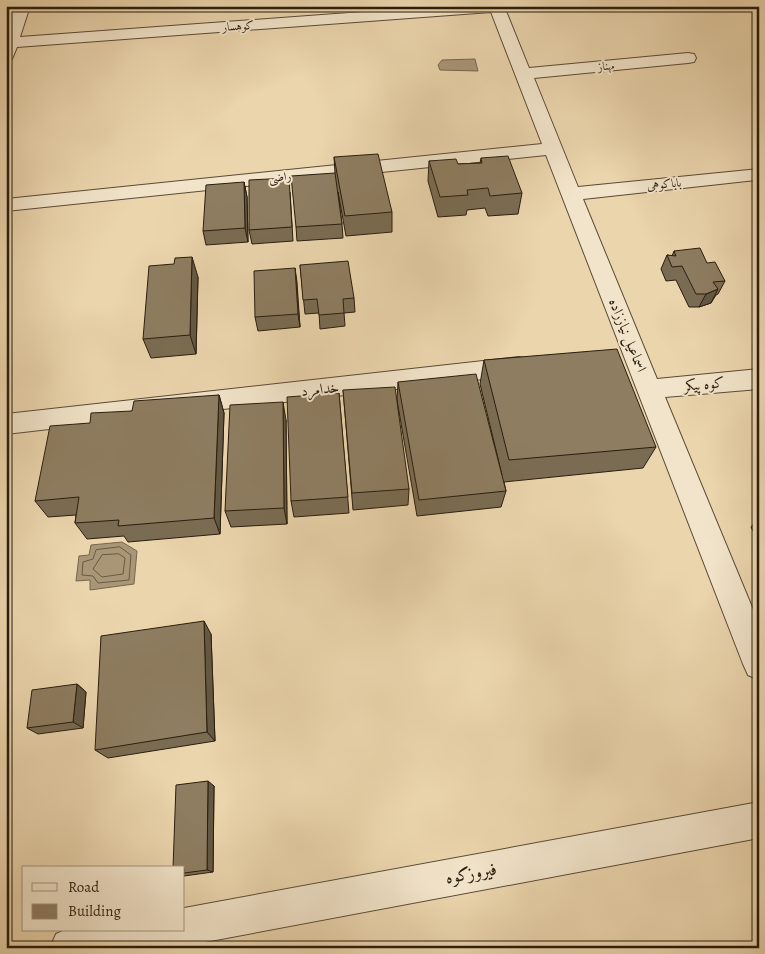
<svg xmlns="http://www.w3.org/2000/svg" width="765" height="954" viewBox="0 0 765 954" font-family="Alegreya,Amiri,serif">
	<rect width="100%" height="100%" fill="#ebd5ad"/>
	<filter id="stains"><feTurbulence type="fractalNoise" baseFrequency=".004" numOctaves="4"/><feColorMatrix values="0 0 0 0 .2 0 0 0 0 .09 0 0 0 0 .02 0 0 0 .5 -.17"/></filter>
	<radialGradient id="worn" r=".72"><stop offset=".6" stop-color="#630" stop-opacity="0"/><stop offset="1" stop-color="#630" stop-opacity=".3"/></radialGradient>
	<g fill="#a99677" stroke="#76664d">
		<path d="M475,59L478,71L440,70L438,65L442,60Z"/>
		<path d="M122,542L137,551L134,584L90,590V580L76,581L79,556L89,555L91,545Z"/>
	</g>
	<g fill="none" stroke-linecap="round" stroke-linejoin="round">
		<g stroke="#695a42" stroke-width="1">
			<path d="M120,547L131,555L129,580L98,583L93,576L82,575L83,562L93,559L96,550Z"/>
			<path d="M119,554L125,558L123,574L102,577L93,569L102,555Z"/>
		</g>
		<defs>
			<g id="street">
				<path d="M14,6H30L20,37L444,6H504L529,68L688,53L694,54L696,58L694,62L688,63L534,78L578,187L759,169V179L756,180L583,199L657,379L759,369V389L665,397L759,624V680L748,675L743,664L546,155L6,211V199L542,144L491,12L17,47L12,59L6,60V30Z"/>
				<path d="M519,357L528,359L531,366L528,373L519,375L6,434V414Z"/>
				<path d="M759,802V838L184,946L178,944L168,948H50L56,934L65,930H184V908Z"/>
			</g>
		</defs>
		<use href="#street" stroke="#5a4b36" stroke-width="2"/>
		<use href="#street" fill="#f2e4ca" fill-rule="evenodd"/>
	</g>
	<g fill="#7a6c53" stroke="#291d0e">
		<path d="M334,157L392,212V232L346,236L338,192L342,224L343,238L297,241L296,227L335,173Z"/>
		<path d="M481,158L522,193L518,214L488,216L485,208L467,210L466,215L438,217L428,181L429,161L458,164L480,163Z"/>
		<path d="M244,182L247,197L248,242L206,245L203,231Z"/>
		<path d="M290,192L293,241L252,244L249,230Z"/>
		<path d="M674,251L707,263L725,281L718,294L716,295L711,303L699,307H689L676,280L666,281L661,269L667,255L672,256Z"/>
		<path d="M300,265L354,298L355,312L344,313L345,326L320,329L319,313L305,314Z"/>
		<path d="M295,268L300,327L258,331L255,317Z"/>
		<path d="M198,277L196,354L151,358L143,339Z"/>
		<path d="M484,360L656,447L643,468L504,482L506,491L501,507L417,516L397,400L398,382L502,475L480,384Z"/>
		<path d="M343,390L409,489L408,505L353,510Z"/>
		<path d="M339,393L349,513L294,517L291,501Z"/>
		<path d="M219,395L224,413L220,534L128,542L124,536L87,539L75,523L76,515L48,517L35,501L90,423L132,411Z"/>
		<path d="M286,420L287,524L231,527L225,511Z"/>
		<path d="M759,518V543L751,527Z"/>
		<path d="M211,634L215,741L108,758L95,750Z"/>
		<path d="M77,684L86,692L83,728L38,734L27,728Z"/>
		<path d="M214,786L213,872L184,876V868Z"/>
	</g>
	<g fill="#635844" stroke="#291d0e">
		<path d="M244,182L247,197L248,242L245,228Z"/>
		<path d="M192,257L198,277L196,354L190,335Z"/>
		<path d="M295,268L297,282L300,327L298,314Z"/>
		<path d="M718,289L711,303L699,307L706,294Z"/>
		<path d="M219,395L224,413L220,534L214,518Z"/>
		<path d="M283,402L286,420L287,524L284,508Z"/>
		<path d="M204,621L211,634L215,741L207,732Z"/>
		<path d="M77,684L86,692L83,728L73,722Z"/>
		<path d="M208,781L214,786L213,872L207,870Z"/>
	</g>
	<g fill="#8e7d61" stroke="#291d0e">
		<path d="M378,154L392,212L345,216L334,157Z"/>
		<path d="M508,156L522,193L490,196L488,188L467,190L468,195L440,197L429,161L456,159L458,164L482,163L481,158Z"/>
		<path d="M335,173L342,224L296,227L291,176Z"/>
		<path d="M289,178L292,227L249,230V180Z"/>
		<path d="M244,182L245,228L203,231L206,185Z"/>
		<path d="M700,248L707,263L715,262L725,281L713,282L718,289L706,294H696L682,266L672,267L667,255L676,256L674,251Z"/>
		<path d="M192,257L190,335L143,339L149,266L174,264L175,258Z"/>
		<path d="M348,261L354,298L343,299L344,313L319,315L317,299L303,300L300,265Z"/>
		<path d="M295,268L298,314L255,317L254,271Z"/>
		<path d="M617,349L656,447L509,460L484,360Z"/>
		<path d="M476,374L506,491L419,500L398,382Z"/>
		<path d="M395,387L409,489L352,493L343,390Z"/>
		<path d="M339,393L348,497L291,501L287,397Z"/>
		<path d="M219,395L214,518L118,526L119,520L75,523L79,497L35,501L50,426L90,423L91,413L132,411L134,401Z"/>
		<path d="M283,402L284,508L225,511L230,405Z"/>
		<path d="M204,621L207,732L95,750L101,636Z"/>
		<path d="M77,684L73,722L27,728L32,690Z"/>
		<path d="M208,781L207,870L184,873V868H173L176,785Z"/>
	</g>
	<g text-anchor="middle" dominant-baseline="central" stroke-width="4" stroke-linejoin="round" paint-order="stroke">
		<g font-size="12" fill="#291d0e" stroke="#f2e4ca">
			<text transform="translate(238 26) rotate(-4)">کوهسار</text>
			<text transform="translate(606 66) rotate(-5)">مهناز</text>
			<text transform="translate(280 177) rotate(-6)">راضی</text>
			<text transform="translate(664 184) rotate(-6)">باباکوهی</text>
		</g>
		<g font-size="15" fill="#291d0e" stroke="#f2e4ca">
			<text transform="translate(628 335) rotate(68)">اسماعیل نیاززاده</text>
			<text transform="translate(704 384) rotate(-5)">کوه پیکر</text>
			<text transform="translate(320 389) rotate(-6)">خدامرد</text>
		</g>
		<g font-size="18" fill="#291d0e" stroke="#f2e4ca">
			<text transform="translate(471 873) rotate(-10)">فیروزکوه</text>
		</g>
	</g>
	<rect width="765" height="954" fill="none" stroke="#ebd5ad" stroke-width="25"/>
	<rect x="8" y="8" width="750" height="939" fill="none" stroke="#291d0e" stroke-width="2.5"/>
	<rect x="12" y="12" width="740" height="929" fill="none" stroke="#291d0e"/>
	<rect x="22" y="866" width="162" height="65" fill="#f2e4ca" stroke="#a2947f"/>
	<rect x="32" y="883" width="25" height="8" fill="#f2e4ca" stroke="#a2947f"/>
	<text x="68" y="892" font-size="15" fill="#291d0e">Road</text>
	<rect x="32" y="904" width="25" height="15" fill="#8e7d61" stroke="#a2947f"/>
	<text x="68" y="916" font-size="15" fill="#291d0e">Building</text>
	<rect width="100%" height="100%" filter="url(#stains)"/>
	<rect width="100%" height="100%" fill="url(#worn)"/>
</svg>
